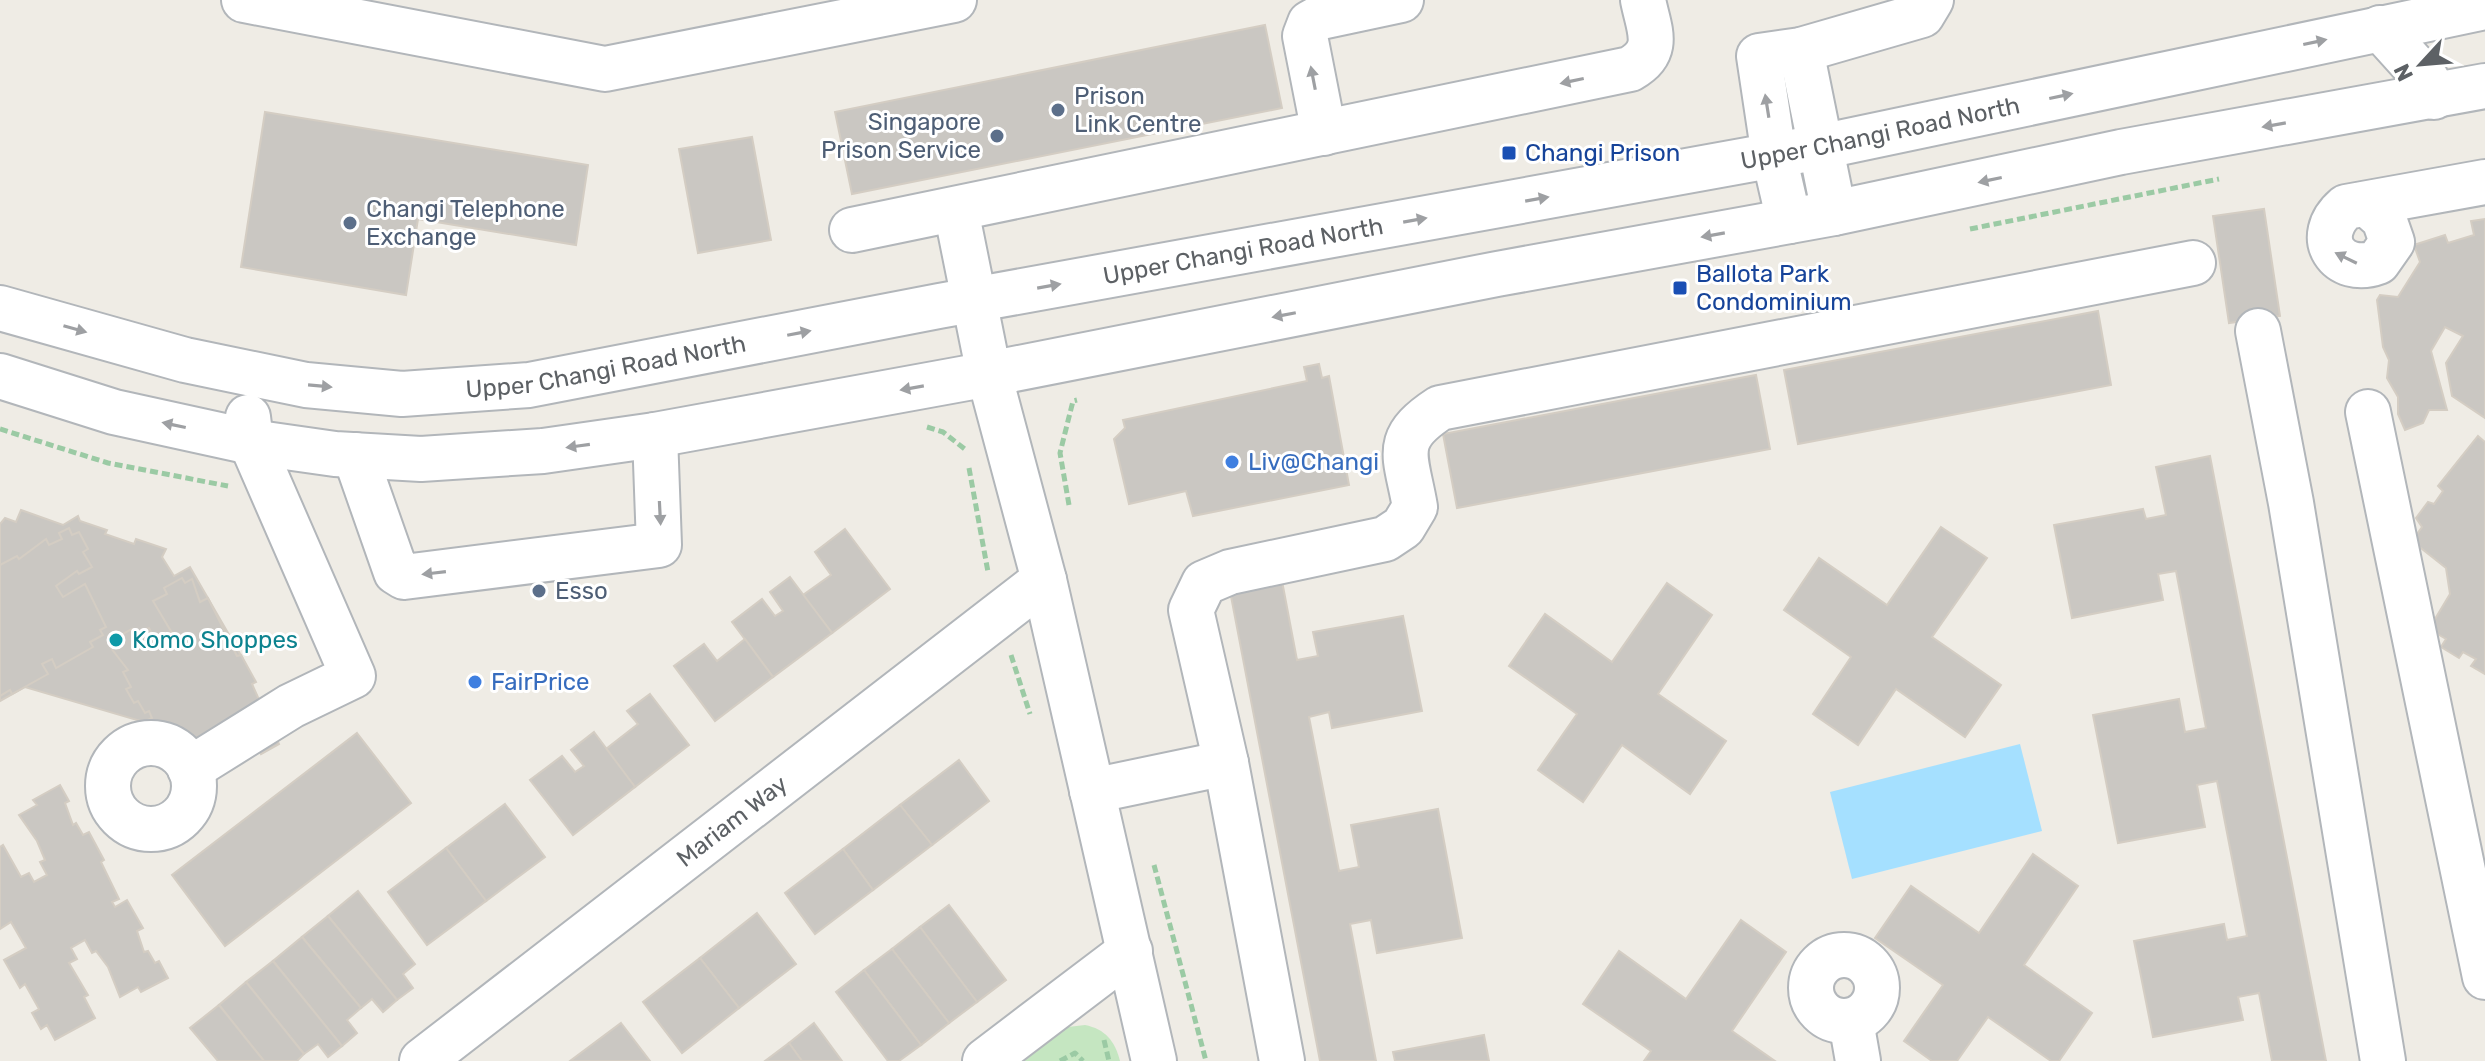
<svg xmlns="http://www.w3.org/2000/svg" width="2485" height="1061" viewBox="0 0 2485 1061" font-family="Rubik,sans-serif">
	<rect width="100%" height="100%" fill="#efece5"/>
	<path fill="#c5e6c1" d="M1085,1025C1105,1029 1115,1041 1120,1061H1024L1068,1027Z"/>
	<path fill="#a5e0ff" d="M2020,744L2042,831L1852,879L1830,792Z"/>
	<g fill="#cac7c2" stroke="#d4cdc3" stroke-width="2">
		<path d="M1265,25L1282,108L852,194L835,112Z"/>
		<path d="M265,112L588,165L576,245L418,219L406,295L241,267Z"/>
		<path d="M752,137L771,240L698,253L679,149Z"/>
		<path d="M2264,209L2280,316L2229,323L2213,216Z"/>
		<path d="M2485,219V418L2452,396L2446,363L2463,336L2445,327L2431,351L2447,410H2429L2423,423L2405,430L2398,414V397L2387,378L2389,360L2383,347L2377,300L2380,295L2398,297L2420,262L2414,245L2445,235L2448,243L2474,235L2471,221Z"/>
		<path d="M2098,311L2111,385L1798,444L1784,370Z"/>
		<path d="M1319,364L1322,378L1329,376L1349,485L1193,516L1186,491L1129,504L1114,439L1125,428L1123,420L1307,381L1304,367Z"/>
		<path d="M1756,375L1770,449L1457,508L1443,434Z"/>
		<path d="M2478,436L2485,442V674L2471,666L2476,659L2463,652L2459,658L2441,647L2446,639L2429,629L2450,594L2446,568L2412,541L2422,527L2416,518L2428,502L2434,504L2443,491L2438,486Z"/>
		<path d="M2210,456L2326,1061H2272L2259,993L2238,997L2243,1020L2153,1037L2134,941L2224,924L2227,940L2247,936L2217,781L2197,785L2205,827L2118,843L2093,715L2179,699L2185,732L2206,728L2176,571L2158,574L2163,600L2072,618L2054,525L2143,509L2146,519L2166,515L2156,467Z"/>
		<path d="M21,510L63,525L78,516L80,521L107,530L105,534L134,544L136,539L166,549L162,557L174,576L190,567L243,659L203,682L224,722L164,758L144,722L25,687L0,701V524L5,518L16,522Z"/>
		<path d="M1941,527L1987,558L1932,637L2001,685L1965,737L1896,689L1858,745L1813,714L1851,657L1784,610L1819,558L1887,605Z"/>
		<path d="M69,528L72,535L79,532L88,549L83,552L92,567L79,574L77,571L56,586L63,597L85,584L106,627L100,630L103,635L90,642L93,647L56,668L52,659L42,664L48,674L12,694L10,690L0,696V565L17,556L19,559L46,539L49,545L62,539L59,533Z"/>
		<path d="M845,529L890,589L832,633L803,595L831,575L815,552Z"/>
		<path d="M790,577L832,633L773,677L732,622L762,599L775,616L783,611L770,592Z"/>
		<path d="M182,578L185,583L192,579L200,602L208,598L237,656L241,655L256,682L252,684L279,744L261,754L258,748L179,770L170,754L164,758L144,722L152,718L149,711L145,713L138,701L134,703L126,689L131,687L123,672L128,670L111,648L119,644L116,638L132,629L135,635L149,628L160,648L167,645L163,638L172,633L153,601L167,594L164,588Z"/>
		<path d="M1282,581L1297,660L1318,656L1313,632L1403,616L1422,711L1332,728L1329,712L1309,717L1339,871L1359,867L1351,825L1438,809L1462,938L1377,953L1371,920L1350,924L1376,1061H1320L1230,591Z"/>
		<path d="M1667,583L1712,615L1658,694L1726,741L1690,794L1622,745L1583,802L1538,770L1577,714L1509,666L1545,614L1612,662Z"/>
		<path d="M745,639L773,677L715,721L674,666L704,644L717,661Z"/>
		<path d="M650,694L689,745L635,787L606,749L638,724L627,711Z"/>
		<path d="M594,732L635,787L573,835L530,780L562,756L575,772L584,766L571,750Z"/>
		<path d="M357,733L411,803L225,946L172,875Z"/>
		<path d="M959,760L989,801L932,845L900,805Z"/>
		<path d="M60,785L69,801L65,803L73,825L76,823L83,835L89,832L104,860L101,862L119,899L112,902L115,907L127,900L143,928L137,931L144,952L148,951L155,963L159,961L168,978L141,992L138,987L120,997L108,967L96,951L92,953L85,940L71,948L77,959L69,963L88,995L84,997L95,1018L55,1040L47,1025L41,1029L32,1013L39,1009L25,984L20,988L4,960L26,948L11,922L0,929V847L3,845L21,877L29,873L34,882L47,875L40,862L45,860L37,841L19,815L37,805L33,800Z"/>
		<path d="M505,804L545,857L486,901L446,848Z"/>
		<path d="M900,805L932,845L873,890L843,849Z"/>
		<path d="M446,848L486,901L427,945L388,892Z"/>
		<path d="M843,849L873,890L815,934L785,893Z"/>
		<path d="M2033,854L2078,886L2024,965L2092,1013L2059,1061H2051L1988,1017L1957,1061H1932L1904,1041L1943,985L1875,938L1911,886L1979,933Z"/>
		<path d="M358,891L415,964L403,974L413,988L397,1000L328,916Z"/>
		<path d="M949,905L1006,980L977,1002L920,927Z"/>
		<path d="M757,913L796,964L739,1008L700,958Z"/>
		<path d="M328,916L397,1000L383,1012L372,999L361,1008L302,937Z"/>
		<path d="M1741,920L1786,952L1732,1031L1775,1061H1644L1651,1051L1583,1004L1619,951L1686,999Z"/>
		<path d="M920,927L977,1002L949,1023L892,949Z"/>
		<path d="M302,937L361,1008L347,1020L357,1033L342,1046L273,961Z"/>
		<path d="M892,949L949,1023L921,1045L864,970Z"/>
		<path d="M700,958L739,1008L682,1053L643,1002Z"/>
		<path d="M273,961L342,1046L328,1057L318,1044L304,1054L246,982Z"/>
		<path d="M864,970L921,1045L899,1061H888L836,992Z"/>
		<path d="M246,982L304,1054L297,1061H264L219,1005Z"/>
		<path d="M219,1005L264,1061H218L190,1028Z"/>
		<path d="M621,1023L650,1061H570Z"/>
		<path d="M814,1023L842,1061H802L789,1043Z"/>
		<path d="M1484,1035L1489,1061H1395L1393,1052Z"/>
		<path d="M789,1043L802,1061H765Z"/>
	</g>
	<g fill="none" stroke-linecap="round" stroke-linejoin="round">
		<defs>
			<g id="minor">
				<path d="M244,0L605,69L954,0"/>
				<path d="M2380,28L2427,80L2434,97"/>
				<path d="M1801,50L1834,213"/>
				<path d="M1324,133L1305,36L1310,23L1321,17L1401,0"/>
				<path d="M2367,204L2384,219L2392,242L2378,262C2338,277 2311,237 2346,207L2485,182"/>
				<path d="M956,210L989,374L1044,580L1154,1061"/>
				<path d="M1789,221L1774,156L1759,56L1801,50L1922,15L1931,0"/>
				<path d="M852,230L1630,69C1662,51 1649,30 1643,0"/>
				<path id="s1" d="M0,308L185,360L306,385L402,394L529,385L939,306L1820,147L2485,7"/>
				<path d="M2258,331L2291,503L2383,1061"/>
				<path d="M0,376L114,412L251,442L335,454L421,459L543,451L655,435L989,374L1497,274L1834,213L2121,152L2485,86"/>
				<path d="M2368,412L2485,977"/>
				<path d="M355,455L396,572L404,577L659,545L655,435"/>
				<circle cx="151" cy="786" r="43"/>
				<path d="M190,769L291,706L353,676L251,442L248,417"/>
				<path d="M1092,791L1226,763"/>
				<circle cx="1844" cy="988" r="33"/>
				<path d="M1851,1021L1858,1061"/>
				<path id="s2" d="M422,1061L1044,580"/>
				<path d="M985,1061L1130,951"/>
				<path d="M1282,1061L1226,763L1191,610L1204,583L1230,572L1385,539L1403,527L1415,507C1406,455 1391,440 1440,408L2193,263"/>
			</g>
		</defs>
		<use href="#minor" stroke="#b2b6ba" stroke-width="48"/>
		<g stroke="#9bcaa4" stroke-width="5" stroke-dasharray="8 4" stroke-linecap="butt">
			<path d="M1970,229L2219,179"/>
			<path d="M927,427L943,432L966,450"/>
			<path d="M0,429L108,463L228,486"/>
			<path d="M969,468L988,572"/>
			<path d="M1069,505L1060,453L1073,401L1077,400"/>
			<path d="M1011,655L1030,714"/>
			<path d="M1154,865L1206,1061"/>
			<path d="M1104,1040L1109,1061"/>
			<path d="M1060,1061L1075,1053L1083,1061"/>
		</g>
		<use href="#minor" stroke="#fff" stroke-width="44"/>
	</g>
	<defs><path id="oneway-solid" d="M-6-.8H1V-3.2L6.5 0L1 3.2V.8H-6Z" transform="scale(2)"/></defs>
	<g fill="#9ea0a3">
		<use href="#oneway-solid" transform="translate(2315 42) rotate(-12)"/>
		<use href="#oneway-solid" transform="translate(1313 78) rotate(-101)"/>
		<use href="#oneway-solid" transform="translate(1572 81) rotate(168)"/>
		<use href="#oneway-solid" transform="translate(2061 96) rotate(-12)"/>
		<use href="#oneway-solid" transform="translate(1767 106) rotate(-99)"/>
		<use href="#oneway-solid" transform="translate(2274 125) rotate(170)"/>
		<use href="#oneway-solid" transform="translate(1990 180) rotate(168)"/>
		<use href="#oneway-solid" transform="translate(1537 199) rotate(-10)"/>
		<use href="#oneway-solid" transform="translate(1415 220) rotate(-10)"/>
		<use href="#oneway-solid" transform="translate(1713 235) rotate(170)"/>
		<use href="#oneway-solid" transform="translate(2346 258) rotate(-154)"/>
		<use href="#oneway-solid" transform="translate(1049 286) rotate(-10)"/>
		<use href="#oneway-solid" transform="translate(1284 315) rotate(169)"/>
		<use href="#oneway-solid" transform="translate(75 329) rotate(16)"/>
		<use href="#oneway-solid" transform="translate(799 333) rotate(-11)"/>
		<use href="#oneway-solid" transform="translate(320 386) rotate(5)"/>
		<use href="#oneway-solid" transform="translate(912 388) rotate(170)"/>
		<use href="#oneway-solid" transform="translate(174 425) rotate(-168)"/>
		<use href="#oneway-solid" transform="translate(578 446) rotate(172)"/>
		<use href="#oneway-solid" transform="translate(660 513) rotate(87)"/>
		<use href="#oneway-solid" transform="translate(434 573) rotate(173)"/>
	</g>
	<g fill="#5c6f8a" stroke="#fff" stroke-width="3">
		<circle cx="1058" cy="110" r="8"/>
		<circle cx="997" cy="136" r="8"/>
		<circle cx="350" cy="223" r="8"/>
		<circle cx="539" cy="591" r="8"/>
	</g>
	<g fill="#1a4fb4" stroke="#fff" stroke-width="3">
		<rect x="1501" y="145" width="16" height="16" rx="4"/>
		<rect x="1672" y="280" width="16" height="16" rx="4"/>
	</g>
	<g fill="#3f7fe0" stroke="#fff" stroke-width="3">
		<circle cx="1232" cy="462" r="8"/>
		<circle cx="475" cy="682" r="8"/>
	</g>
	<circle fill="#0f9aa8" stroke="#fff" stroke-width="3" cx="116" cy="640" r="8"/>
	<g text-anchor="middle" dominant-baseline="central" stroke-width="6" stroke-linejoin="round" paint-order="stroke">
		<g font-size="24" fill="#4e5e75" stroke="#fff" text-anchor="start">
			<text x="1074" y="96">Prison<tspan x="1074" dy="28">Link Centre</tspan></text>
			<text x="981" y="122" text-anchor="end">Singapore<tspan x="981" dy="28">Prison Service</tspan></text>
			<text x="366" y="209">Changi Telephone<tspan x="366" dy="28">Exchange</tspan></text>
			<text x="555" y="591">Esso</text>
		</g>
		<g font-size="24" fill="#5d6165" stroke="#fff">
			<text stroke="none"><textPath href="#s1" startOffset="1914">Upper Changi Road North</textPath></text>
			<text stroke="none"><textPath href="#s1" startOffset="1266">Upper Changi Road North</textPath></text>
			<text stroke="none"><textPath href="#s1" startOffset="618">Upper Changi Road North</textPath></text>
			<text stroke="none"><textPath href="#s2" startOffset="392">Mariam Way</textPath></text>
		</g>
		<g font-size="24" fill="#164399" stroke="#fff" text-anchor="start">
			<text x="1525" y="153">Changi Prison</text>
			<text x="1696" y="274">Ballota Park<tspan x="1696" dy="28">Condominium</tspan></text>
		</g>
		<g font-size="24" fill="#366cbe" stroke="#fff" text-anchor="start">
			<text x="1248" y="462">Liv@Changi</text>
			<text x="491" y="682">FairPrice</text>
		</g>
		<g font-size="24" fill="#0d838f" stroke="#fff" text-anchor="start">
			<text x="132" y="640">Komo Shoppes</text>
		</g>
	</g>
	<g transform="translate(2421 64) rotate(244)" stroke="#ffffff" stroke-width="6" paint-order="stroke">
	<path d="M0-6L14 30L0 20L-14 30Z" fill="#5d6165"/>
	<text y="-12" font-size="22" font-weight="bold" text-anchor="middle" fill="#5d6165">N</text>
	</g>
</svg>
